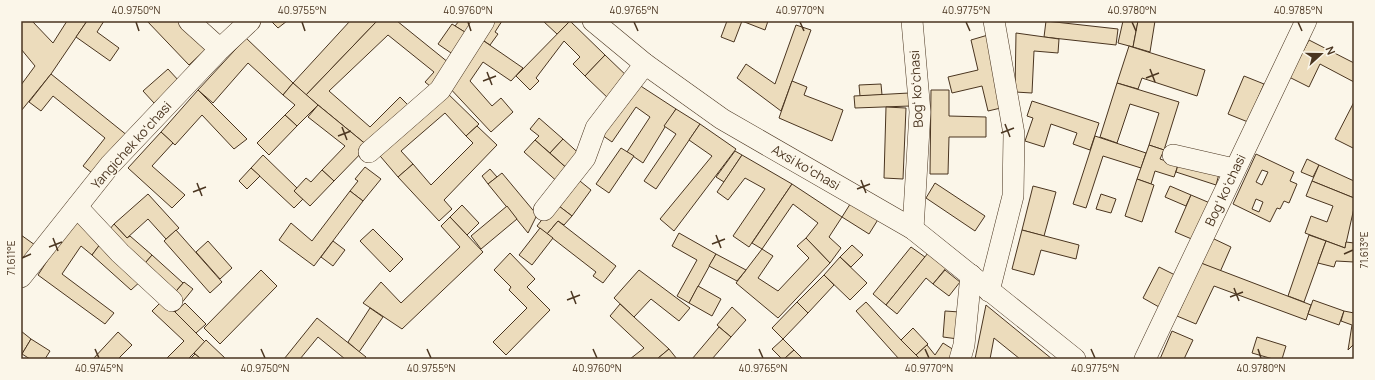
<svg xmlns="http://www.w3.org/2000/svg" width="1375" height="380" viewBox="0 0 1375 380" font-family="Manrope,sans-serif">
	<rect width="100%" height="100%" fill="#fbf6e9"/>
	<g fill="#ecdcbc" stroke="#4a3520" fill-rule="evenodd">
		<path d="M21,21H32L53,43L67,21H87L51,74L21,111V85L35,66L21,49Z"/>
		<path d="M87,21H104L97,32L119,48L110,61L76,37Z"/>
		<path d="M147,21H181L207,48L189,65Z"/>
		<path d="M271,21H287L278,28Z"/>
		<path d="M350,21H377L306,95L293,83Z"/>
		<path d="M377,21H397L454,67L436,91L425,82L434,72L388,35L329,91L370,127L400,97L413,110L368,146L306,95Z"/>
		<path d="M459,21H476L468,34L455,26Z"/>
		<path d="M489,21H502L495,32L498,34L490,45L478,37Z"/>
		<path d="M543,21H570L557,34Z"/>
		<path d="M570,21L605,55L585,76L573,64L580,57L564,41L536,78L539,81L530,90L516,76Z"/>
		<path d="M727,21H768L765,30L742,21L734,42L721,37Z"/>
		<path d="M1046,21L1118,29L1116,45L1044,37Z"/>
		<path d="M1123,21H1138L1133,47L1118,43Z"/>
		<path d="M1138,21H1155L1150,52L1133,47Z"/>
		<path d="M452,24L468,34L454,55L438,44Z"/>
		<path d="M796,25L811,30L781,111L737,78L746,64L775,84Z"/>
		<path d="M1016,33L1059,39L1058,53L1034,51L1032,93L1015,92Z"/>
		<path d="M988,35L1005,107L988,111L982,86L952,93L948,77L978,70L971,40Z"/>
		<path d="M478,37L523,68L511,81L483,62L470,81L492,106L501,98L513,112L491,132L446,84Z"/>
		<path d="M246,38L293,83L283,95L248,63L213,103L198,90Z"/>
		<path d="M1309,40L1354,63V82L1320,64L1309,87L1289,77Z"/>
		<path d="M1129,46L1205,70L1197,96L1142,78L1138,89L1117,83Z"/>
		<path d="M605,55L631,80L611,101L585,76Z"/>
		<path d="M168,69L179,81L154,103L143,91Z"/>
		<path d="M51,74L128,136L96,176L83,166L105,138L53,96L41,111L29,102Z"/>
		<path d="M1244,76L1264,84L1248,122L1228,114Z"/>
		<path d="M633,81L676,109L643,163L627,152L650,117L636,107L612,142L596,131Z"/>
		<path d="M792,81L807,87L804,95L843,110L832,141L779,118Z"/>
		<path d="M293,83L318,105L297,126L285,115L295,105L283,95Z"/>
		<path d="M1117,83L1179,102L1164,150L1149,145L1159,113L1130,104L1117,143L1100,137Z"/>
		<path d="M881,84L882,95L860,96L859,85Z"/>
		<path d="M198,90L247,139L234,149L202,115L175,145L161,132Z"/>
		<path d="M444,90L479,124L466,136L445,113L401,151L413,164L398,177L375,150Z"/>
		<path d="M931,90H949V116L986,117V137H949L948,174H930Z"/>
		<path d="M909,93L910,106L855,108L854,96Z"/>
		<path d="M1032,101L1099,123L1090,150L1073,144L1077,133L1051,124L1044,147L1025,141L1033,118L1027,116Z"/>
		<path d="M1354,102V146L1353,148L1335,139Z"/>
		<path d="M318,105L368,146L334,181L322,170L345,146L308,117Z"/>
		<path d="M886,107L906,108L903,179L884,178Z"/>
		<path d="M676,109L700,124L656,189L644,181L676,134L664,126Z"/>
		<path d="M285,115L297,126L269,155L257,143Z"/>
		<path d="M539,118L563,139L550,153L535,140L539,136L530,129Z"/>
		<path d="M700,124L736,149L674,231L660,219L712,156L689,140Z"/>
		<path d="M477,126L497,145L444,200L452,209L439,221L398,177L413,164L431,185L473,143L466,136Z"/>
		<path d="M161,132L173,143L152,166L185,195L172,208L128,168Z"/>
		<path d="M1095,136L1146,153L1141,168L1103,156L1086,208L1073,204Z"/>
		<path d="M563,139L584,158L571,172L550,153Z"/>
		<path d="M535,140L571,172L560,184L524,152Z"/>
		<path d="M1149,145L1164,150L1160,159L1178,165L1174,177L1155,171L1151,184L1137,179Z"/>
		<path d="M621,148L634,156L609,193L596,184Z"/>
		<path d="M735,151L742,155L724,182L716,177Z"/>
		<path d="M1256,154L1294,172L1290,181L1297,184L1289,203L1284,201L1280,209L1277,208L1270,222L1233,204ZM1262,170L1268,172L1262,185L1256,182ZM1256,199L1263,202L1259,212L1252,209Z"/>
		<path d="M263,155L297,188L294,191L303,199L294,208L251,168Z"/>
		<path d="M742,155L792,184L749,247L733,236L765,189L745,178L728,200L717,192Z"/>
		<path d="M1307,159L1319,165L1313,177L1301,172Z"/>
		<path d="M1179,161L1219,174L1216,185L1176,172Z"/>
		<path d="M1319,165L1354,181V198L1312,181Z"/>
		<path d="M365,167L381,179L363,201L350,191L358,181L355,179Z"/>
		<path d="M251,168L260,176L247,189L239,181Z"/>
		<path d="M490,169L497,177L488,184L482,176Z"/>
		<path d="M322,170L334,181L310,206L294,191L306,178L311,182Z"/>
		<path d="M502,173L537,215L528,233L488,184Z"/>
		<path d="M575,177L591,190L572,216L555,203Z"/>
		<path d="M1137,179L1154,185L1142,222L1125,216Z"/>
		<path d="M1312,181L1354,198V208L1345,248L1305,233L1311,216L1327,222L1333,206L1306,196Z"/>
		<path d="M935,183L985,216L975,231L926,198Z"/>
		<path d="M792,184L842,217L829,237L841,248L830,263L806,238L818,223L793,204L762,249L752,243Z"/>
		<path d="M1033,186L1056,192L1044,236L1022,230Z"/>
		<path d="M1170,186L1191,195L1186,206L1165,197Z"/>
		<path d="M350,191L363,201L314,266L279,240L291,223L312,241Z"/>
		<path d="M148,194L179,228L166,239L148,219L127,238L114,224Z"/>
		<path d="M1101,194L1116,199L1111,213L1096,209Z"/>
		<path d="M1191,195L1210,203L1194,240L1175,232Z"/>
		<path d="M852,201L879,218L869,234L842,217Z"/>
		<path d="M555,203L572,216L564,225L558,221L547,234L537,226Z"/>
		<path d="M462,205L479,223L467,235L450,217Z"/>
		<path d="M507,206L517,219L481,249L471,236Z"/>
		<path d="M77,215L101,243L92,255L81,246L62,274L114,313L105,324L38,275Z"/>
		<path d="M450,217L483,252L402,329L363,303L381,282L401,303L460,247L441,226Z"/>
		<path d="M558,221L616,266L603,283L593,276L596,272L547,234Z"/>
		<path d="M114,224L127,238L130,236L152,255L141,268L105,235Z"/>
		<path d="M540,228L553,238L532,265L519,255Z"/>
		<path d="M373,229L403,259L390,272L360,241Z"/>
		<path d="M176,230L222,282L210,293L164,241Z"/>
		<path d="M1022,230L1079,245L1076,259L1041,250L1034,275L1012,269Z"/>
		<path d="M679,233L716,254L689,303L677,296L697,260L672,246Z"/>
		<path d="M21,235L35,245L21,265Z"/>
		<path d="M1309,235L1326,241L1304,302L1288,296Z"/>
		<path d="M806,238L830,263L778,318L736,283L762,249L773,256L758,278L778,291L809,258L797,246Z"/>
		<path d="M1212,238L1231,247L1220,272L1201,263Z"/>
		<path d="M208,241L232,268L220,279L196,252Z"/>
		<path d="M333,241L345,250L333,266L321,257Z"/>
		<path d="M1326,241L1345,248L1346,242L1354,243V262L1336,261L1334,267L1318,263Z"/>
		<path d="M101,243L142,280L131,290L92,255Z"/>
		<path d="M852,245L863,255L851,267L840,257Z"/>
		<path d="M911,247L925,257L886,305L873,294Z"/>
		<path d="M510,253L535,279L527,287L550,310L506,355L493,342L527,308L509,290L511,287L494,270Z"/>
		<path d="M928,253L946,268L933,284L926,278L897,314L886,305Z"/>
		<path d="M716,254L746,270L737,281L709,266Z"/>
		<path d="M152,255L183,283L171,297L141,268Z"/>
		<path d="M840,257L867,283L850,300L824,275Z"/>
		<path d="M1201,263L1311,305L1306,320L1214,286L1196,324L1177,316Z"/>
		<path d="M1159,267L1175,275L1159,307L1143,298Z"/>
		<path d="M261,270L277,286L220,344L204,328Z"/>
		<path d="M639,270L690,308L679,321L651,299L634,317L614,298Z"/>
		<path d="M945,270L960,282L949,296L933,284Z"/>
		<path d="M824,275L834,285L808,313L797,302Z"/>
		<path d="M184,282L193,289L180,305L171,297Z"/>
		<path d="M698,286L721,299L712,316L689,303Z"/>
		<path d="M163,300L205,342L188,359H166L184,341L152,311Z"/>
		<path d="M1313,300L1344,311L1339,325L1308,314Z"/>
		<path d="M797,302L808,313L783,339L772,328Z"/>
		<path d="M866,302L901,340L920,359H899L856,311Z"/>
		<path d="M185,303L206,324L196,333L175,312Z"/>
		<path d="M620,304L634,317L669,349L657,359H630L644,348L610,316Z"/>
		<path d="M986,305L1052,359H1020L994,338L990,359H975Z"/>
		<path d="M732,307L746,320L731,337L717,325Z"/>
		<path d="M370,308L383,317L359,352L348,342Z"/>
		<path d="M945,311L960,312L958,339L943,337Z"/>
		<path d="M1344,311L1354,313V344L1348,350L1352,325L1341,321Z"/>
		<path d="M317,318L366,357L365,359H345L318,337L300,359H284Z"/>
		<path d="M719,327L731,337L712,359H692Z"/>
		<path d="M913,328L928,344L916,355L901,340Z"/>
		<path d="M21,331L31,339L22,354L21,353Z"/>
		<path d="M1172,331L1193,340L1184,359H1160Z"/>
		<path d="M118,332L132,345L118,359H93Z"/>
		<path d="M1257,337L1286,346L1282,359H1273L1252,353Z"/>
		<path d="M31,339L50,351L45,359H30L22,354Z"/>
		<path d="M783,339L794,350L784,359H782L772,349Z"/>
		<path d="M206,340L226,359H201L194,353Z"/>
		<path d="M943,343L954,350L949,359H920L916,355L927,345L935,355Z"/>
		<path d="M669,349L677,359H657Z"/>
		<path d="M794,350L803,359H784Z"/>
		<path d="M195,354L201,359H190Z"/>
	</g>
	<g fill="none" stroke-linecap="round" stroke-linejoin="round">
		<defs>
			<g id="minor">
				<path d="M189,21L220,49"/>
				<path d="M593,21L645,64L722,119L913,229L1075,359"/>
				<path d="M912,21L920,112L913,229"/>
				<path d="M369,152L440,90L484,21"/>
				<path d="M1173,155L1234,169"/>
				<path d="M77,207L120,253L172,301"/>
				<path d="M544,210L585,158L596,128L645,64"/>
				<path d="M21,277L110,165L220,49L250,21"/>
				<path d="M989,291L1013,196L1014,134L994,21"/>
				<path d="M960,359L964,345L971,275"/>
				<path d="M1145,359L1306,21"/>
			</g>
		</defs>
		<use href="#minor" stroke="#4a3520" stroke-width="22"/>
		<use href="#minor" stroke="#fbf6e9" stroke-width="21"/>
	</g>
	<path fill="none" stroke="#4a3520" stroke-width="1.5" d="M136,22L139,31M302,22L305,31M468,22L471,31M634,22L638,31M800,22L804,31M966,22L970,31M1132,22L1136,31M1298,22L1302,31M1150,69L1155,82M487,72L492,85M1146,78L1159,73M483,81L496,76M1005,124L1010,137M342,127L347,140M1001,133L1014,128M338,136L351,131M861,180L866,193M197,183L202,196M857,189L870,184M193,192L206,187M716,235L721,248M53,238L58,251M712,244L725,239M49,247L62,242M1344,254L1353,250M22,258L31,254M1234,288L1239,301M571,291L576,304M1230,297L1243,292M567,300L580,295M95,349L99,358M261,349L265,358M427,349L431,358M593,349L597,358M759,349L763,358M925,349L929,358M1091,349L1095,358M1258,349L1261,358"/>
	<g text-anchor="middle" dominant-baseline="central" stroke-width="3" stroke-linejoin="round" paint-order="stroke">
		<g font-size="13" fill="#4a3520" stroke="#fbf6e9">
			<text transform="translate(916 89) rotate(-93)">Bogʻ koʻchasi</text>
			<text transform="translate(131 145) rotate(-48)">Yangichek koʻchasi</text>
			<text transform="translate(806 167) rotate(30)">Axsi koʻchasi</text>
			<text transform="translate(1225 190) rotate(-65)">Bogʻ koʻchasi</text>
		</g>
	</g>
	<rect width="1375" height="380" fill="none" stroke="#fbf6e9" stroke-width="44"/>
	<g transform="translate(1321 54) rotate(69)" stroke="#fbf6e9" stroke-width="3" paint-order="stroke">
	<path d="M0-3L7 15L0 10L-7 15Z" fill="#4a3520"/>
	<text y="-6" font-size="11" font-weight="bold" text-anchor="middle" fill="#4a3520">N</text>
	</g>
	<rect x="22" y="22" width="1331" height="336" fill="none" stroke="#4a3520" stroke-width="1.5"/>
	<g font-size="10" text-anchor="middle" fill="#4a3520">
		<text x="136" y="14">40.9750°N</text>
		<text x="302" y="14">40.9755°N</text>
		<text x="468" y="14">40.9760°N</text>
		<text x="634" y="14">40.9765°N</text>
		<text x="800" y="14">40.9770°N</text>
		<text x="966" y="14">40.9775°N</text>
		<text x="1132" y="14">40.9780°N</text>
		<text x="1298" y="14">40.9785°N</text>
		<text transform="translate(1364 250) rotate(-90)" y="4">71.613°E</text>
		<text transform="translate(11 258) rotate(-90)" y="4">71.611°E</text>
		<text x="99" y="372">40.9745°N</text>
		<text x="265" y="372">40.9750°N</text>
		<text x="431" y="372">40.9755°N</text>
		<text x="597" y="372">40.9760°N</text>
		<text x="763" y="372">40.9765°N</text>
		<text x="929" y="372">40.9770°N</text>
		<text x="1095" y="372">40.9775°N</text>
		<text x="1261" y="372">40.9780°N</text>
	</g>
</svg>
